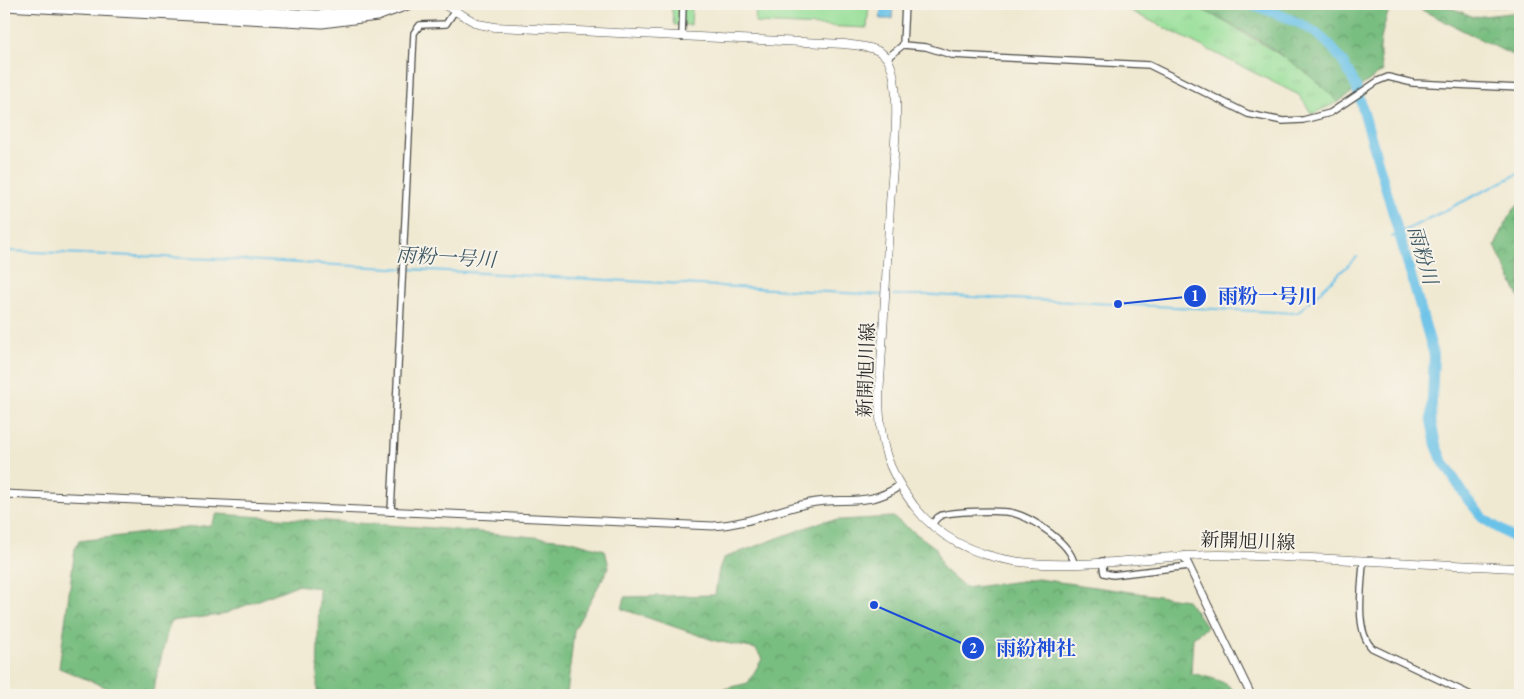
<svg xmlns="http://www.w3.org/2000/svg" width="1524" height="699" viewBox="0 0 1524 699" font-family="'EB Garamond','Noto Serif JP',serif">
	<defs>
		<pattern id="grass-tufts" width="24" height="20" patternUnits="userSpaceOnUse" patternTransform="scale(1.25)"><rect width="24" height="20" fill="#97df99"/><path d="M3 7l-1-3M5 7V3M7 7l1-3M15 17l-1-3M17 17v-4M19 17l1-3" fill="none" stroke="#82c084"/></pattern>
		<pattern id="forest-crowns" width="20" height="18" patternUnits="userSpaceOnUse" patternTransform="scale(1.25)"><rect width="20" height="18" fill="#79be81"/><path d="M2 6a3 3 0 1 1 6 0M12 15a3 3 0 1 1 6 0" fill="none" stroke="#639b6a"/></pattern>
	</defs>
	<rect width="100%" height="100%" fill="#f7f3e8"/>
	<filter id="ink" filterUnits="userSpaceOnUse"><feTurbulence type="fractalNoise" baseFrequency=".02" numOctaves="2"/><feDisplacementMap in="SourceGraphic" scale="10" xChannelSelector="R" yChannelSelector="G"/><feConvolveMatrix kernelMatrix="1 2 1 2 8 2 1 2 1" color-interpolation-filters="sRGB"/></filter>
	<filter id="wash" filterUnits="userSpaceOnUse"><feTurbulence type="fractalNoise" baseFrequency=".0096" numOctaves="4" result="noise"/><feDisplacementMap in="SourceGraphic" scale="20" xChannelSelector="R" yChannelSelector="G"/><feGaussianBlur stdDeviation="1.12" result="paint"/><feColorMatrix in="noise" values="0 0 0 0 0 0 0 0 0 0 0 0 0 0 0 0 0 1.4 0 .05"/><feComposite in="paint" operator="in"/></filter>
	<g filter="url(#wash)">
		<rect width="100%" height="100%" fill="#f0e9d2"/>
		<g fill="url(#grass-tufts)" stroke="#618562">
			<path d="M671,4H692L691,25H674Z"/>
			<path d="M1117,4H1189L1210,13L1294,63L1320,83L1338,102L1312,114L1299,95Z"/>
		</g>
		<g fill="url(#forest-crowns)" stroke="#527456">
			<path d="M1189,4H1391C1384,26 1375,48 1383,71L1338,102C1299,61 1241,27 1189,4Z"/>
			<path d="M1410,4H1441L1474,17L1520,12V59Z"/>
			<path d="M1520,202V299L1495,246L1509,216Z"/>
			<path d="M217,514L434,528L567,540L605,550L609,567L574,630L567,695H317L319,588L297,585L221,615L170,621L152,695H125L59,668L75,549L79,541L211,525Z"/>
			<path d="M893,517L936,548L942,568L965,588L1038,579L1187,600L1207,627L1193,637L1191,673C1206,677 1229,680 1237,695H721L724,689L748,683L762,659L756,649L716,641L622,609L625,597L715,595L719,569L724,558L824,521Z"/>
		</g>
		<path fill="#97df99" stroke="#618562" d="M756,4H869L867,28L755,23Z"/>
		<g fill="#6bc2e8" stroke="#4b768a">
			<path d="M881,4H893L892,19H880Z"/>
			<path d="M1458,4H1520V5L1470,8Z"/>
		</g>
		<g fill="none" stroke-linecap="round" stroke-linejoin="round">
			<g stroke="#6bc2e8" stroke-width="2">
				<path d="M1392,237L1520,173"/>
				<path d="M8,251L263,261L882,295"/>
				<path d="M893,295H932L1297,313L1357,257"/>
			</g>
			<path stroke="#6bc2e8" stroke-width="10" d="M1250,4C1306,24 1332,32 1357,89L1434,355L1431,421L1436,445L1442,460L1468,500L1484,519L1520,542"/>
		</g>
	</g>
	<g filter="url(#ink)">
		<g fill="none" stroke-linecap="round" stroke-linejoin="round">
			<defs>
				<g id="minor">
					<path d="M682,37L683,4"/>
					<path d="M903,45L905,4"/>
					<path d="M887,58L903,45L926,47L952,55L1149,65L1248,114L1283,121L1303,120L1330,113L1378,81L1388,77L1413,83L1520,88"/>
					<path d="M391,512L414,33L420,25L446,24L454,12"/>
					<path d="M932,525C934,522 936,518 940,516C948,511 1003,510 1013,513C1033,518 1070,543 1074,563"/>
					<path d="M1102,561L1104,573L1113,575L1189,566"/>
					<path d="M1363,562C1362,586 1354,630 1372,648L1471,695"/>
				</g>
				<g id="tertiary">
					<path d="M4,494L713,526C751,524 774,510 810,503C843,497 870,507 899,486"/>
					<path d="M1184,556L1251,695"/>
				</g>
				<path id="secondary" d="M443,4L478,24L495,27L844,44C858,46 880,46 888,60C904,86 892,171 890,204C887,268 883,333 879,397C880,444 886,468 914,506C985,598 1123,553 1222,555C1321,557 1421,564 1520,568"/>
				<g id="primary">
					<path d="M108,4L320,15L354,12L387,4"/>
					<path d="M4,6L322,23L377,16L410,4"/>
				</g>
			</defs>
			<use href="#minor" stroke="#494844" stroke-width="8"/>
			<use href="#tertiary" stroke="#494844" stroke-width="9"/>
			<use href="#secondary" stroke="#494844" stroke-width="9"/>
			<use href="#primary" stroke="#494844" stroke-width="11"/>
			<use href="#minor" stroke="#fff" stroke-width="5.5"/>
			<use href="#tertiary" stroke="#fff" stroke-width="7"/>
			<use href="#secondary" stroke="#fff" stroke-width="8"/>
			<use href="#primary" stroke="#fff" stroke-width="9"/>
		</g>
	</g>
	<g text-anchor="middle" dominant-baseline="central" stroke-width="4" stroke-linejoin="round" paint-order="stroke">
		<g font-size="19" fill="#2b2b2b" stroke="#f7f3e8">
			<text transform="translate(866 370) rotate(-88)">新開旭川線</text>
			<text transform="translate(1248 541) rotate(2)">新開旭川線</text>
		</g>
		<g font-size="20" font-style="italic" fill="#3e5864" stroke="#f7f3e8">
			<text transform="translate(1423 255) rotate(74)">雨粉川</text>
			<text transform="translate(446 257) rotate(3)">雨粉一号川</text>
		</g>
	</g>
	<path fill="none" stroke="#1d4ed8" stroke-width="2" d="M1118 304L1195 296M874 605L973 648"/>
	<g fill="#1d4ed8" stroke="#f7f3e8" stroke-width="2">
		<circle cx="1118" cy="304" r="5"/>
		<circle cx="874" cy="605" r="5"/>
		<circle cx="1195" cy="296" r="12"/>
		<circle cx="973" cy="648" r="12"/>
	</g>
	<g font-size="15" text-anchor="middle" font-weight="bold" fill="#fff">
		<text x="1195" y="301">1</text>
		<text x="973" y="653">2</text>
	</g>
	<g font-size="20" text-anchor="middle" font-weight="bold" fill="#1d4ed8" stroke="#f7f3e8" stroke-width="4" stroke-linejoin="round" paint-order="stroke">
		<text x="1268" y="303">雨粉一号川</text>
		<text x="1036" y="655">雨紛神社</text>
	</g>
	<rect width="1524" height="699" fill="none" stroke="#f7f3e8" stroke-width="20"/>
</svg>
